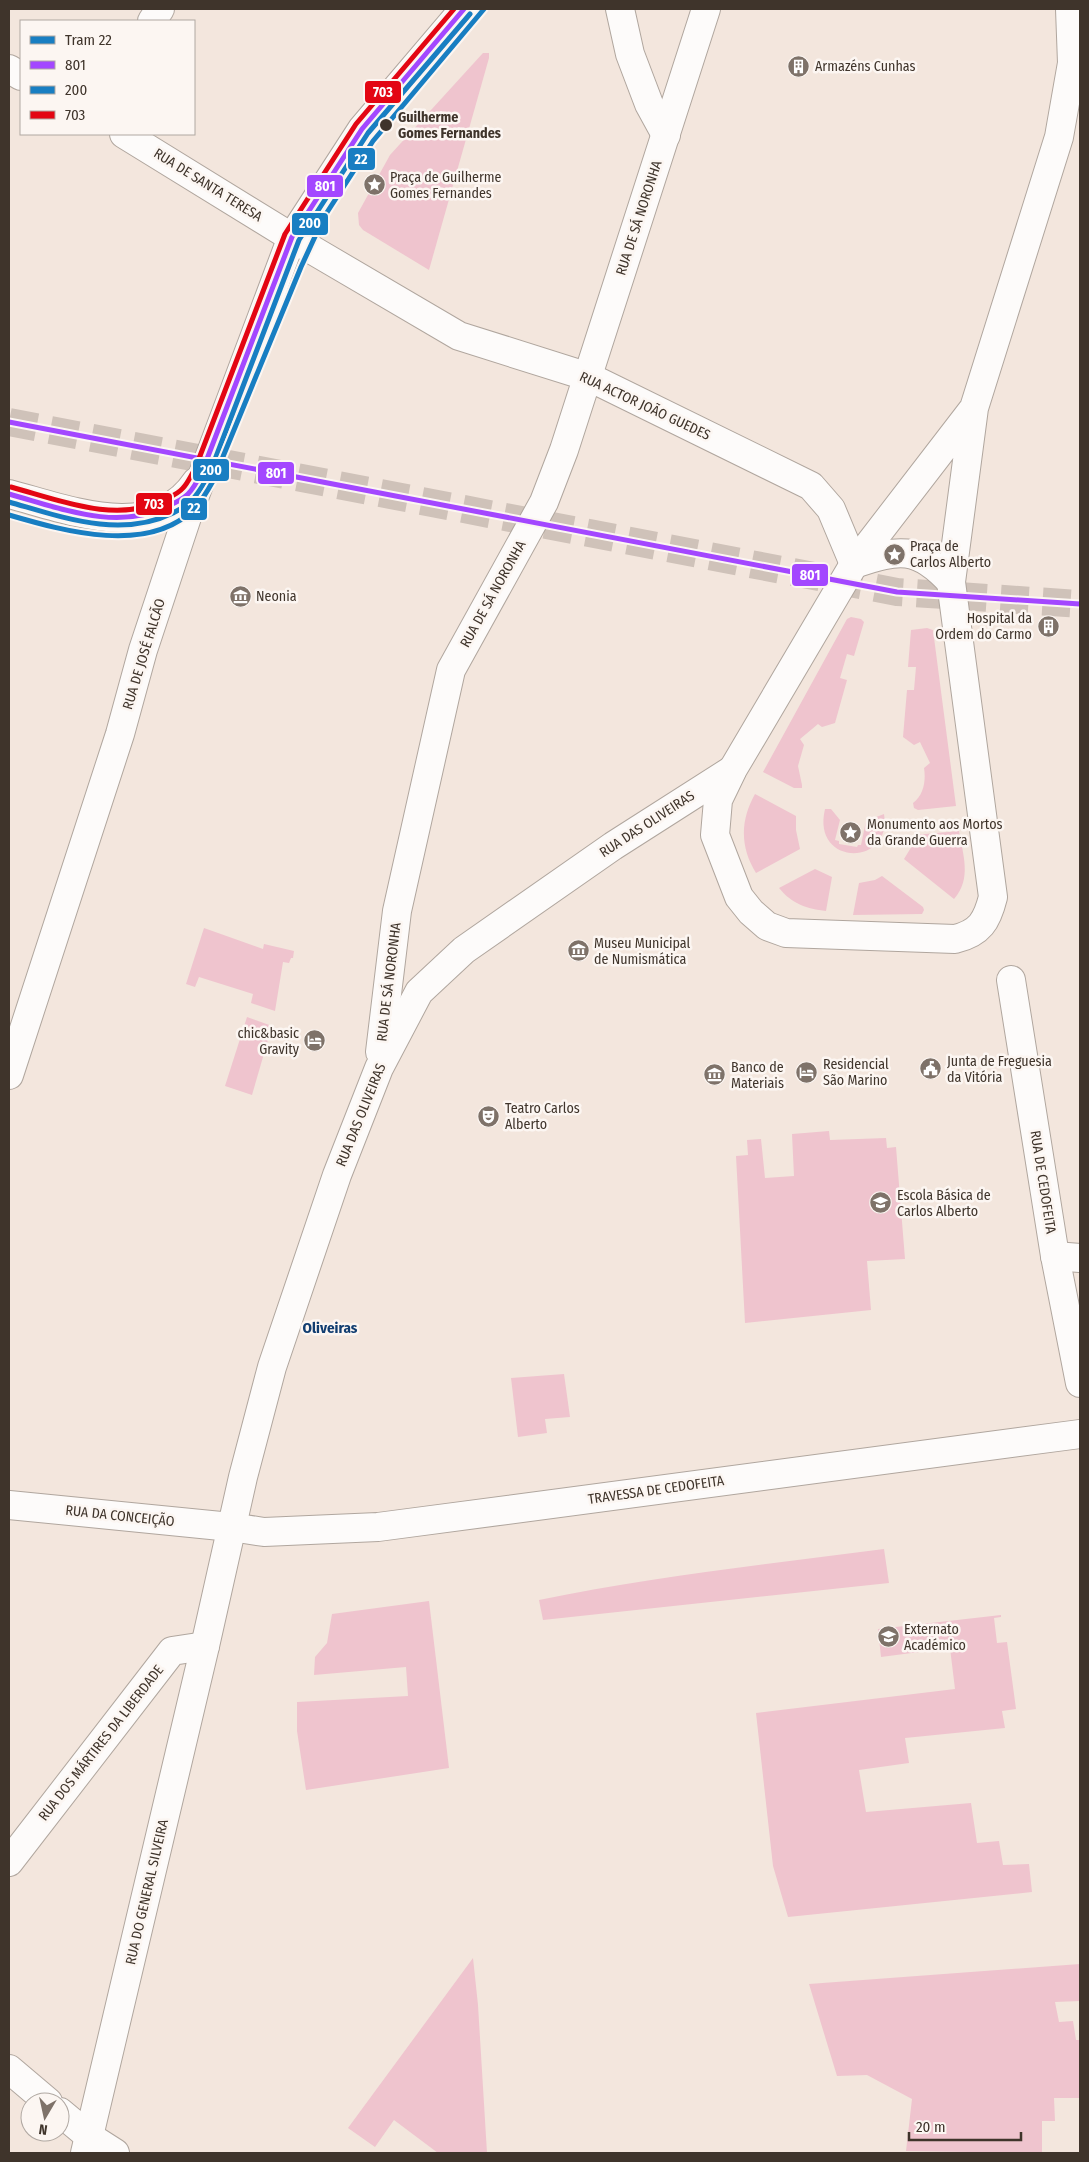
<svg xmlns="http://www.w3.org/2000/svg" width="1089" height="2162" viewBox="0 0 1089 2162" font-family="'Fira Sans Condensed',sans-serif">
	<rect width="100%" height="100%" fill="#f3e6dd"/>
	<g fill="#efc4ce">
		<path d="M483,53H489V58L429,270L363,230L359,225L358,213L390,155Z"/>
		<path d="M851,617L861,619L864,622L854,656L847,654L840,678L847,680L835,723L822,727L818,724L800,739L804,745L798,766L802,785V788H794L763,772L847,619Z"/>
		<path d="M927,628L933,630L956,806L918,810L914,808L913,803C924,795 926,780 924,768L930,763L920,742L914,745L903,737L907,690H914L916,667H908L911,630Z"/>
		<path d="M755,794L796,816V830L800,849L756,873C740,847 740,821 755,794Z"/>
		<path d="M825,809H831L840,820L835,840L839,841V844L857,847L858,845H861L866,821L884,814C893,867 811,867 825,809Z"/>
		<path d="M959,831C963,855 972,879 954,899L904,859L912,846L914,835Z"/>
		<path d="M815,869L832,877L826,911C807,909 792,904 779,888Z"/>
		<path d="M882,876L923,907L924,910L922,914L853,915L859,883L875,880Z"/>
		<path d="M204,928L263,949L264,944L294,951L293,958H291L289,963L283,962L275,1011L251,1003L253,994L199,977L195,987L186,984Z"/>
		<path d="M247,1017L272,1026L252,1095L225,1086Z"/>
		<path d="M829,1131L830,1140L886,1138L887,1148L896,1147L905,1259L867,1261L871,1310L745,1323L736,1156L748,1155L747,1140L761,1139L765,1178L794,1176L792,1134Z"/>
		<path d="M564,1374L570,1417L545,1419L547,1433L518,1437L511,1378Z"/>
		<path d="M884,1549L889,1583L543,1620L539,1600C653,1576 769,1564 884,1549Z"/>
		<path d="M429,1601L449,1768L306,1790L297,1731V1702L408,1696L406,1667L314,1675L315,1657L327,1643L332,1614Z"/>
		<path d="M1001,1615V1617L994,1618L997,1643L1007,1642L1016,1709L1002,1711L1005,1728L905,1738L909,1763L859,1770L866,1812L971,1803L977,1843L999,1841L1003,1865L1029,1864L1032,1892L788,1917L773,1866L756,1713L955,1689L950,1648L881,1657L878,1629Z"/>
		<path d="M473,1958L478,2005L487,2153H438L394,2120L375,2147L348,2128Z"/>
		<path d="M1080,1964V2001L1055,2002L1059,2022L1073,2021L1076,2040H1080V2098H1054L1055,2121H1042V2153L906,2151L912,2099L867,2075L837,2076L809,1984Z"/>
	</g>
	<g fill="none" stroke-linecap="round" stroke-linejoin="round">
		<path stroke="#cfc2b9" stroke-width="28" stroke-dasharray="28 14" stroke-linecap="butt" d="M9,422L897,592L1080,604"/>
		<defs>
			<g id="minor">
				<path d="M620,9L630,54L649,104L666,135"/>
				<path d="M152,21L160,9"/>
				<path d="M9,69L21,76"/>
				<path d="M124,134L309,248L459,336L589,377L811,486L831,509L854,564"/>
				<path d="M974,408L854,564L733,769L718,800L715,835L739,897L751,912L767,926L786,933L955,939C980,933 987,921 993,897L951,582L974,408L1059,137L1072,63L1070,9"/>
				<path d="M9,494C67,509 154,545 196,482"/>
				<path d="M854,564C899,549 917,545 951,582"/>
				<path d="M1011,980L1055,1256L1080,1383"/>
				<path d="M380,1052L397,911L451,670L544,502L564,450L706,9"/>
				<path d="M9,1075L120,734L143,650L188,514L292,237L362,129L464,9"/>
				<path d="M1055,1256L1080,1258"/>
				<path d="M9,1505L231,1527L264,1532L378,1527L1080,1434"/>
				<path d="M9,1862L172,1651L205,1646"/>
				<path d="M9,2069L48,2102"/>
				<path d="M60,2112L90,2137L115,2153"/>
				<path d="M85,2153L205,1646L243,1477L272,1367L337,1175L379,1068L419,992L464,950L613,846L732,770"/>
			</g>
		</defs>
		<use href="#minor" stroke="#b0a69e" stroke-width="30"/>
		<use href="#minor" stroke="#fdfbfa" stroke-width="28"/>
		<defs>
			<g id="bus-1">
				<path d="M9,422L897,592L1080,604"/>
				<path d="M9,494C60,508 117,532 168,506C175,503 182,500 188,494C194,488 198,480 202,472L292,237L362,129L464,9"/>
			</g>
			<path id="bus-2" d="M9,502C62,517 120,539 173,513C180,509 187,506 192,500C199,493 204,483 209,475L299,240L368,133L470,14"/>
			<path id="bus-3" d="M11,487C59,500 116,524 164,500C170,497 178,494 183,488C188,483 191,475 195,469L285,234L356,124L454,9"/>
		</defs>
		<use href="#bus-1" stroke="#fcf6f2" stroke-width="9"/>
		<use href="#bus-2" stroke="#fcf6f2" stroke-width="9"/>
		<use href="#bus-3" stroke="#fcf6f2" stroke-width="9"/>
		<use href="#bus-1" stroke="#a347ff" stroke-width="5"/>
		<use href="#bus-2" stroke="#187ec2" stroke-width="5"/>
		<use href="#bus-3" stroke="#e30613" stroke-width="5"/>
		<defs>
			<path id="tram-1" d="M9,515C64,531 150,556 196,507C203,499 208,490 213,481L301,267L324,217L373,141L484,9"/>
		</defs>
		<use href="#tram-1" stroke="#fcf6f2" stroke-width="9"/>
		<use href="#tram-1" stroke="#187ec2" stroke-width="5"/>
	</g>
	<defs>
		<symbol id="building-disc" viewBox="-11 -11 22 22"><circle r="9.5" fill="#7e7269" stroke="#fcf6f2"/><path d="M-4-6H4V6H1V3H-1V6H-4ZM-2.5-4.3h1.7v1.8h-1.7ZM.8-4.3h1.7v1.8H.8ZM-2.5-1h1.7V.8h-1.7ZM.8-1h1.7V.8H.8Z" fill="#fff"/></symbol>
		<symbol id="sight-disc" viewBox="-11 -11 22 22"><circle r="9.5" fill="#7e7269" stroke="#fcf6f2"/><path d="M0-6L1.8-2.2L6-1.7L2.9 1.2L3.7 5.4L0 3.3L-3.7 5.4L-2.9 1.2L-6-1.7L-1.8-2.2Z" fill="#fff"/></symbol>
		<symbol id="museum-disc" viewBox="-11 -11 22 22"><circle r="9.5" fill="#7e7269" stroke="#fcf6f2"/><path d="M0-6L6-3V-2H-6V-3ZM-5-1h2V3h-2ZM-1-1h2V3h-2ZM3-1h2V3H3ZM-6 4H6V6H-6Z" fill="#fff"/></symbol>
		<symbol id="hotel-disc" viewBox="-11 -11 22 22"><circle r="9.5" fill="#7e7269" stroke="#fcf6f2"/><path d="M-6-4.5h1.5V1H6V5H4.5V3h-9V5H-6ZM-4 0a1.8 1.8 0 1 1 3.6 0ZM.5 0V-2.5h3Q6-2.5 6 0Z" fill="#fff"/></symbol>
		<symbol id="civic-disc" viewBox="-11 -11 22 22"><circle r="9.5" fill="#7e7269" stroke="#fcf6f2"/><path d="M-.6-6.5H3V-4.5H.6V-3L4-1V1h2V6H-6V1h2V-1L-.6-3ZM-1.2 2.5V6h2.4V2.5Z" fill="#fff"/></symbol>
		<symbol id="theatre-disc" viewBox="-11 -11 22 22"><circle r="9.5" fill="#7e7269" stroke="#fcf6f2"/><path d="M-5-5.5Q0-4 5-5.5V0Q5 5 0 6Q-5 5-5 0ZM-3.3-2.5H-1v1.5H-3.3ZM1-2.5H3.3v1.5H1ZM-2.8 1Q0 5.5 2.8 1Z" fill="#fff"/></symbol>
		<symbol id="school-disc" viewBox="-11 -11 22 22"><circle r="9.5" fill="#7e7269" stroke="#fcf6f2"/><path d="M0-5L7-2L0 1L-7-2ZM-4 1L0 2.5L4 1V4Q0 6-4 4Z" fill="#fff"/></symbol>
	</defs>
	<g fill-rule="evenodd">
		<use href="#building-disc" x="786" y="54" width="25" height="25"/>
		<use href="#sight-disc" x="362" y="172" width="25" height="25"/>
		<use href="#sight-disc" x="882" y="542" width="25" height="25"/>
		<use href="#museum-disc" x="228" y="584" width="25" height="25"/>
		<use href="#building-disc" x="1036" y="614" width="25" height="25"/>
		<use href="#sight-disc" x="838" y="820" width="25" height="25"/>
		<use href="#museum-disc" x="566" y="938" width="25" height="25"/>
		<use href="#hotel-disc" x="302" y="1028" width="25" height="25"/>
		<use href="#civic-disc" x="918" y="1056" width="25" height="25"/>
		<use href="#hotel-disc" x="794" y="1060" width="25" height="25"/>
		<use href="#museum-disc" x="702" y="1062" width="25" height="25"/>
		<use href="#theatre-disc" x="476" y="1104" width="25" height="25"/>
		<use href="#school-disc" x="868" y="1190" width="25" height="25"/>
		<use href="#school-disc" x="876" y="1624" width="25" height="25"/>
	</g>
	<circle fill="#3f342b" stroke="#fcf6f2" stroke-width="2" cx="386" cy="125" r="7"/>
	<g text-anchor="middle" dominant-baseline="central" stroke-width="5" stroke-linejoin="round" paint-order="stroke">
		<g font-size="14" fill="#3f342b" stroke="#fcf6f2" text-anchor="start">
			<text x="815" y="66">Armazéns Cunhas</text>
			<text x="390" y="177">Praça de Guilherme<tspan x="390" dy="16">Gomes Fernandes</tspan></text>
			<text x="910" y="546">Praça de<tspan x="910" dy="16">Carlos Alberto</tspan></text>
			<text x="256" y="596">Neonia</text>
			<text x="1032" y="618" text-anchor="end">Hospital da<tspan x="1032" dy="16">Ordem do Carmo</tspan></text>
			<text x="867" y="824">Monumento aos Mortos<tspan x="867" dy="16">da Grande Guerra</tspan></text>
			<text x="594" y="943">Museu Municipal<tspan x="594" dy="16">de Numismática</tspan></text>
			<text x="299" y="1033" text-anchor="end">chic&amp;basic<tspan x="299" dy="16">Gravity</tspan></text>
			<text x="947" y="1061">Junta de Freguesia<tspan x="947" dy="16">da Vitória</tspan></text>
			<text x="823" y="1064">Residencial<tspan x="823" dy="16">São Marino</tspan></text>
			<text x="731" y="1067">Banco de<tspan x="731" dy="16">Materiais</tspan></text>
			<text x="505" y="1108">Teatro Carlos<tspan x="505" dy="16">Alberto</tspan></text>
			<text x="897" y="1195">Escola Básica de<tspan x="897" dy="16">Carlos Alberto</tspan></text>
			<text x="904" y="1629">Externato<tspan x="904" dy="16">Académico</tspan></text>
		</g>
		<g font-size="14" font-weight="bold" fill="#3f342b" stroke="#fcf6f2" text-anchor="start">
			<text x="398" y="117">Guilherme<tspan x="398" dy="16">Gomes Fernandes</tspan></text>
		</g>
		<g font-size="14" fill="#3f342b" stroke="#fcf6f2">
			<text transform="translate(208 185) rotate(32)">RUA DE SANTA TERESA</text>
			<text transform="translate(639 218) rotate(-72)">RUA DE SÁ NORONHA</text>
			<text transform="translate(645 406) rotate(25)">RUA ACTOR JOÃO GUEDES</text>
			<text transform="translate(493 594) rotate(-61)">RUA DE SÁ NORONHA</text>
			<text transform="translate(144 654) rotate(-73)">RUA DE JOSÉ FALCÃO</text>
			<text transform="translate(647 824) rotate(-33)">RUA DAS OLIVEIRAS</text>
			<text transform="translate(389 982) rotate(-83)">RUA DE SÁ NORONHA</text>
			<text transform="translate(361 1115) rotate(-68)">RUA DAS OLIVEIRAS</text>
			<text transform="translate(1043 1182) rotate(81)">RUA DE CEDOFEITA</text>
			<text transform="translate(656 1490) rotate(-8)">TRAVESSA DE CEDOFEITA</text>
			<text transform="translate(120 1516) rotate(6)">RUA DA CONCEIÇÃO</text>
			<text transform="translate(101 1743) rotate(-52)">RUA DOS MÁRTIRES DA LIBERDADE</text>
			<text transform="translate(147 1892) rotate(-77)">RUA DO GENERAL SILVEIRA</text>
		</g>
		<g font-size="15" font-weight="bold" fill="#113d70" stroke="#fcf6f2">
			<text x="330" y="1328">Oliveiras</text>
		</g>
	</g>
	<g stroke="#fcf6f2" stroke-width="2">
		<rect x="364" y="80" width="38" height="24" rx="5" fill="#e30613"/>
		<rect x="347" y="147" width="29" height="24" rx="5" fill="#187ec2"/>
		<rect x="306" y="174" width="38" height="24" rx="5" fill="#a347ff"/>
		<rect x="291" y="212" width="38" height="24" rx="5" fill="#187ec2"/>
		<rect x="192" y="458" width="38" height="24" rx="5" fill="#187ec2"/>
		<rect x="257" y="461" width="38" height="24" rx="5" fill="#a347ff"/>
		<rect x="135" y="492" width="38" height="24" rx="5" fill="#e30613"/>
		<rect x="180" y="497" width="28" height="24" rx="5" fill="#187ec2"/>
		<rect x="791" y="563" width="38" height="24" rx="5" fill="#a347ff"/>
	</g>
	<g font-size="14" text-anchor="middle" font-weight="bold" fill="#fff">
		<text x="383" y="97">703</text>
		<text x="361" y="164">22</text>
		<text x="325" y="191">801</text>
		<text x="310" y="228">200</text>
		<text x="211" y="475">200</text>
		<text x="276" y="478">801</text>
		<text x="154" y="509">703</text>
		<text x="194" y="513">22</text>
		<text x="810" y="580">801</text>
	</g>
	<rect width="1089" height="2162" fill="none" stroke="#3f342b" stroke-width="20"/>
	<rect x="20" y="20" width="175" height="115" fill="#fcf6f2" stroke="#b0a8a2"/>
	<rect x="30" y="36" width="25" height="8" fill="#187ec2" stroke="#b0a8a2"/>
	<text x="65" y="45" font-size="15" fill="#3f342b">Tram 22</text>
	<rect x="30" y="61" width="25" height="8" fill="#a347ff" stroke="#b0a8a2"/>
	<text x="65" y="70" font-size="15" fill="#3f342b">801</text>
	<rect x="30" y="86" width="25" height="8" fill="#187ec2" stroke="#b0a8a2"/>
	<text x="65" y="95" font-size="15" fill="#3f342b">200</text>
	<rect x="30" y="111" width="25" height="8" fill="#e30613" stroke="#b0a8a2"/>
	<text x="65" y="120" font-size="15" fill="#3f342b">703</text>
	<g transform="translate(45 2117) rotate(189)"><circle r="24" fill="#fcf6f2" stroke="#b0a8a2"/>
	<path d="M0-4L9 19L0 12L-9 19Z" fill="#7e7269"/>
	<text y="-8" font-size="14" font-weight="bold" text-anchor="middle" fill="#3f342b">N</text>
	</g>
	<path d="M909 2132v8h112v-8" fill="none" stroke="#3f342b" stroke-width="2.5"/>
	<text x="916" y="2132" font-size="15" fill="#3f342b" stroke="#fcf6f2" stroke-width="4" paint-order="stroke">20 m</text>
</svg>
